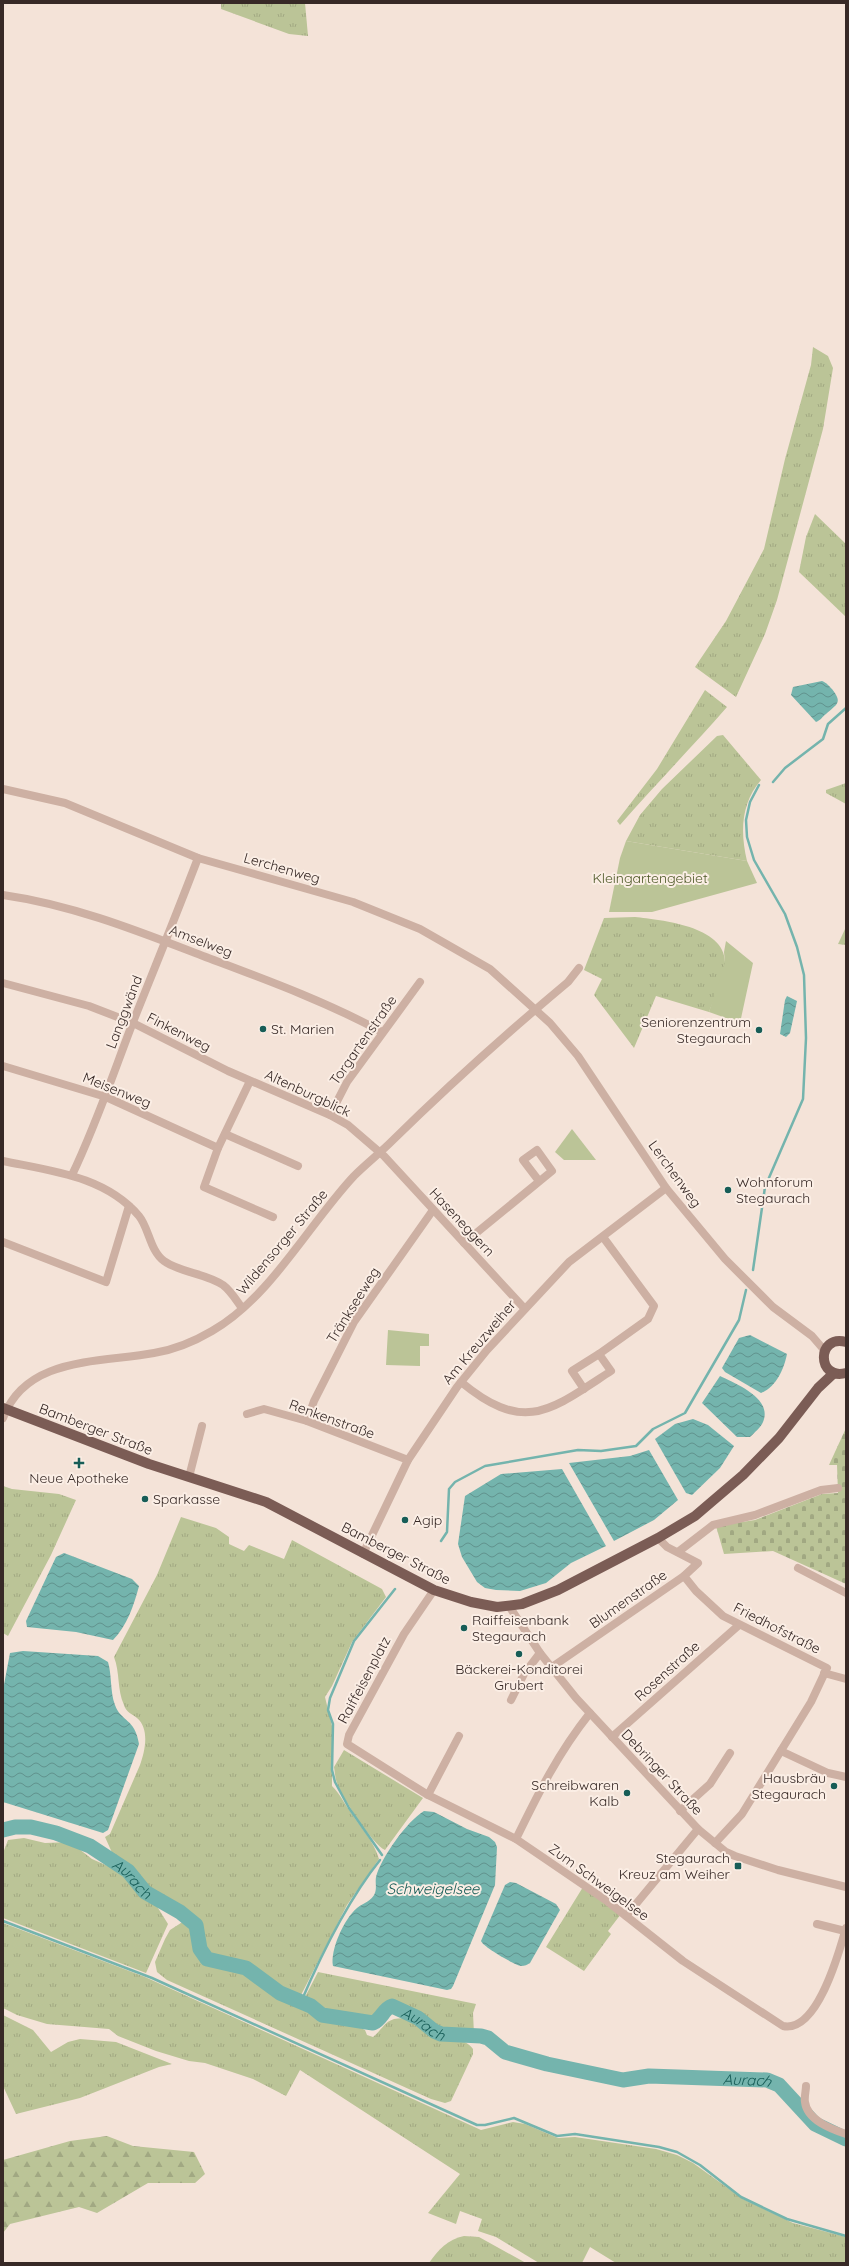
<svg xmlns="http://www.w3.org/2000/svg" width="849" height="2266" viewBox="0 0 849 2266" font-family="Quicksand,sans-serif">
	<defs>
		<pattern id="grass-tufts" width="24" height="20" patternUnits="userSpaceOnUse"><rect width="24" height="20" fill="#bbc497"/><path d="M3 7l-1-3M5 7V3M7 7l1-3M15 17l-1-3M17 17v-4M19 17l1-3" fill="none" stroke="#a1a882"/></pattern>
		<pattern id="forest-firs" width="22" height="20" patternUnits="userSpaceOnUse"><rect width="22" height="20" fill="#bbc497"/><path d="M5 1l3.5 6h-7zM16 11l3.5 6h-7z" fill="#a1a882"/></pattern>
		<pattern id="cemetery-stones" width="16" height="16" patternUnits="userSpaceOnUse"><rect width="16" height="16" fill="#bbc497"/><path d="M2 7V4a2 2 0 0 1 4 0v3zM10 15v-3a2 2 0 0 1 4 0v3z" fill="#a1a882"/></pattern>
		<pattern id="water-waves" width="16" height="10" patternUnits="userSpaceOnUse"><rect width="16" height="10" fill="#74b4ad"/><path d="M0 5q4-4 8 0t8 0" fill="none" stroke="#60928d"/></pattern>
	</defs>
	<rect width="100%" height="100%" fill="#f4e3d8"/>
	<g fill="url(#grass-tufts)">
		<path d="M221,3H305L308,36L289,34L221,9Z"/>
		<path d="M813,347L828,356L833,368L823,429L777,600L765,634L736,697L695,667L726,621L764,549L785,459L811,365Z"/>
		<path d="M815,514L846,544V617L799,572L806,537Z"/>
		<path d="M705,690L727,707C692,747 655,785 620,825L617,821L657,769Z"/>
		<path d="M723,735L761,780C741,803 740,832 747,861L626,841L640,815L662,789L717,736Z"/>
		<path d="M846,783V804L826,793V790Z"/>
		<path d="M635,917C661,920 726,926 725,963C725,976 714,999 709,1012L656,996L634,1048L594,995L602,979L584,970L604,918Z"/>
		<path d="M846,927V945L838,944Z"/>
		<path d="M3,1486L12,1489L59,1494L76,1500L51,1555L8,1636L3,1633Z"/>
		<path d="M181,1517L216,1528L229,1537V1544L244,1551L249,1545L284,1559L292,1540L382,1589L386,1597L352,1642L332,1686L325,1697L332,1726V1786C341,1795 343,1802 350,1811C360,1827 374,1841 379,1859L347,1905L300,1997L285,1993L276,1989L250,1966L232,1963L208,1954L200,1928L194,1918L146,1890L126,1866L114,1857L105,1837L110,1834L140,1765C145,1751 150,1729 137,1718C132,1714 126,1712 124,1705C117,1690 120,1672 114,1657L157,1575Z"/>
		<path d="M344,1750L423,1798L385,1850C372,1844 342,1797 337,1783C335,1778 335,1772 334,1767Z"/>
		<path d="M24,1838L45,1843L70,1842L92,1859L128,1875L143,1894L153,1900L168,1924L146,1973L3,1918V1853L8,1840Z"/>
		<path d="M583,1887L621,1914L608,1931L611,1934L584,1971L546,1947Z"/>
		<path d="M184,1921L190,1924L199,1955L206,1961L235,1968L248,1973L263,1983L273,1993L306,2008L324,2021L352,2024L365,2030L367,2035L373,2037C381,2031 384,2022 394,2019C417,2014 419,2032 435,2038C448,2042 464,2036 473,2049V2054L451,2101L445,2103L431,2099L167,1980L157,1972L155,1962L165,1939L170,1930Z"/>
		<path d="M3,1923L145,1977L481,2130L513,2122L525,2124L558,2138L575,2137L656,2149L677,2155L693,2163L743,2199L793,2223L846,2237V2263H616L590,2247L582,2263H539L496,2237L478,2231L482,2219L460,2211L456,2224L428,2213L460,2174L300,2070L286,2096L253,2079L205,2063L189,2061L156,2051L118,2036L109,2029L47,2024L17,2015L3,2008Z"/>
		<path d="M318,1972L476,2004L473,2013L474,2034L442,2033L422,2018L400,2006L391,2004L377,2012L374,2021L345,2015L337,2017L327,2015L304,1999Z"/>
		<path d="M3,2015L33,2030L51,2052L68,2042L80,2039L116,2042L172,2064L159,2067L80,2098L16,2114L3,2086Z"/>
		<path d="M464,2236L479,2237L526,2263H429C438,2250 448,2239 464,2236Z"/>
	</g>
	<path fill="url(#forest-firs)" d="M107,2136L133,2146L194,2152L205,2174L195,2183H148L97,2213L79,2207L10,2224L3,2233V2160L70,2141Z"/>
	<path fill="url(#cemetery-stones)" d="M846,1428V1584L773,1551L724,1554L716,1526L755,1520L822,1494L838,1493L837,1465H829Z"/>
	<g fill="#bbc497">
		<path d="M626,841L747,861L757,883L652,912H609L620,858Z"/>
		<path d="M726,941L753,963L740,1023L709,1012L725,963L724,952Z"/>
		<path d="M572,1129L596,1160H564L555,1152Z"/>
		<path d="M388,1330L429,1334V1346H420V1366L386,1365Z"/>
	</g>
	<g fill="url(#water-waves)">
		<path d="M822,681C827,683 829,686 832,689C843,703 837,704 826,714C822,717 821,720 816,722L791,695L793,687Z"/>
		<path d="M787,996L797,1001L790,1033L786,1037L780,1034L785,1000Z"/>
		<path d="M750,1335L787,1354C784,1369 776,1387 761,1393L725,1372L722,1368L739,1338Z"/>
		<path d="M720,1376C736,1384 773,1398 763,1422C761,1427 754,1433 750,1437H737L702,1403Z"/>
		<path d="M693,1419L708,1425L734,1446L720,1468L692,1495L686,1493L655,1439L675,1424Z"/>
		<path d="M649,1450L678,1500L654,1520L614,1541L569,1463L630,1456Z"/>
		<path d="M562,1469L606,1546L571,1563L546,1583L520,1591L496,1590L485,1588L477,1582L462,1557L458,1544L465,1496L501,1474Z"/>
		<path d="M64,1553L132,1579L139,1586C134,1605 127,1626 113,1640L76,1632L27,1627L26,1621L56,1557Z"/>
		<path d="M23,1651L98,1656L108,1662C112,1675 110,1692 115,1705C121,1722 135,1718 139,1744L108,1830L103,1833L3,1802V1690L10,1653Z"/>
		<path d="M424,1811L434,1812L467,1829L489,1837L495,1842L497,1847L495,1885L453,1986L451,1989L447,1990L333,1966C330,1950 344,1919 357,1908C363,1903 372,1901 375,1893C377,1888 375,1882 376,1877C381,1858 407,1821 424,1811Z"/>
		<path d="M510,1882L516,1883L556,1904L560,1910L530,1963C527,1965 525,1966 521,1966C515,1965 483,1947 481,1941L505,1885Z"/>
	</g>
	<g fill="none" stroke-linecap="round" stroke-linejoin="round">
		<g stroke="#74b4ad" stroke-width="2.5">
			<path d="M773,782L785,768L823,739L828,724L846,708"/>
			<path d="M753,1270L765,1187L803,1099L806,1038L804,975L797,947L785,914L754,860L747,837L746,820L750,802L759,785"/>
			<path d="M441,1541L447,1532L449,1489L455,1482L485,1466L578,1450L601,1451L636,1446L653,1429L685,1413L739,1320L746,1290"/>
			<path d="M382,1855L349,1808L335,1782L332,1770L333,1724L328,1710L330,1698L354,1641L395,1589"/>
			<path d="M3,1921L152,1978L477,2125H485L514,2118L557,2136L575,2134L659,2147L677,2152L700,2165L741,2197L787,2219L846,2236"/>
			<path d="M301,2002C321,1955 348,1900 380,1860"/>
		</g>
		<path stroke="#74b4ad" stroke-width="15" id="s1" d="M3,1830L15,1827H31L56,1833L90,1846L128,1871L145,1892L180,1912L196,1925L200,1949L207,1959L246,1968L280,1993L311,2006L322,2015L373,2023C382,2019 383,2009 392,2006L418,2018L434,2031L441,2034L481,2036L488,2038L505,2052L547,2064L623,2080L649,2076L767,2080L779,2085L815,2124L846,2139"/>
		<g stroke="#cdb0a3" stroke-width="8">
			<path d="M3,789L65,803L198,858L353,902L420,929L490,969L550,1023L578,1056L666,1188L725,1259L773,1307L812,1336L825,1351"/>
			<path d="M3,895C73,905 138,931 203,956C264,979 325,1001 382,1032"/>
			<path d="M3,983L89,1006L133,1023L228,1071L330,1115L348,1125L384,1156L524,1308"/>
			<path d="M3,1066L106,1097L218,1148"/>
			<path d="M250,1081L218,1148L204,1187L273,1217"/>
			<path d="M330,1115L347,1082L420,982"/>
			<path d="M225,1134L298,1166"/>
			<path d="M3,1161C51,1171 105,1176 139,1216C149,1228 150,1251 164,1261C181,1273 205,1273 223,1285C231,1291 236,1300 242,1308"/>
			<path d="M72,1175C96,1125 113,1074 133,1022C155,967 177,913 198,858"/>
			<path d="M3,1242L106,1282L129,1206"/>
			<path d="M464,1243L552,1171L537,1150L523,1160L539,1181"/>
			<path d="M461,1382C525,1435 551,1410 611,1371L599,1354L648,1319L654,1306L603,1237"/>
			<path d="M584,1389L572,1371L599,1354"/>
			<path d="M247,1414L264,1409L307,1421L408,1460"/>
			<path d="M3,1418C26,1356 100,1363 154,1353C173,1350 195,1341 212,1331C270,1298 309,1224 354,1176C366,1164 380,1153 392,1141C449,1085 507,1033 568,982L579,968"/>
			<path d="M307,1421L314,1401L354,1322L433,1210"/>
			<path d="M189,1477L202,1426"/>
			<path d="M678,1552L713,1525L755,1515L821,1490L838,1488"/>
			<path d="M363,1554L408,1460L457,1387L487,1350L569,1262L666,1188"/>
			<path d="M798,1568L846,1593"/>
			<path d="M684,1576L696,1591L723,1616L827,1668L811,1702L742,1814L715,1843"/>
			<path d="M434,1590L404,1634L349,1735L347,1744L428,1795L516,1839L607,1901L683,1961L783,2026C817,2033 839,1953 846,1928"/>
			<path d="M509,1606L540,1653L576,1698L698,1829L726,1852L735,1856L778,1870L846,1887"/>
			<path d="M552,1667L684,1576L698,1563L667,1547L658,1538"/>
			<path d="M824,1673L846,1679"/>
			<path d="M511,1700L524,1674L540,1653"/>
			<path d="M612,1737L739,1625"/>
			<path d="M781,1751L828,1773L846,1777"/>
			<path d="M428,1795L459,1736"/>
			<path d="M680,1811L710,1784L730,1753"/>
			<path d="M516,1839C538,1794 558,1753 590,1713"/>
			<path d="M626,1916L698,1829"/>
			<path d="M817,1924L845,1931"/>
			<path d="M806,2086C806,2091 804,2097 805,2102C807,2120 831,2129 846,2134"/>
		</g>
		<g stroke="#7b5c55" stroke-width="10">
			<path d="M846,1342C816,1334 817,1381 846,1373"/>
			<path d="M3,1408L149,1464L266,1502L434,1590L471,1602L497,1607L522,1604L558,1590L658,1538L695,1516L743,1475L779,1438L818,1388L834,1373"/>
		</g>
	</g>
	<g fill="#175d57" stroke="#fbeee5" stroke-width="1.5">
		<circle cx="263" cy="1029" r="4"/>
		<circle cx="759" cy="1030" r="4"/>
		<circle cx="728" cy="1190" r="4"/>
		<path d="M77 1457h4v4h4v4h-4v4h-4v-4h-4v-4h4z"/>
		<circle cx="145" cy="1499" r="4"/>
		<circle cx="405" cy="1520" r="4"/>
		<circle cx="464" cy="1628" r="4"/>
		<circle cx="519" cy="1654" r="4"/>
		<circle cx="834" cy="1786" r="4"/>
		<circle cx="627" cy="1793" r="4"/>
		<rect x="734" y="1862" width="8" height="8" rx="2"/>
	</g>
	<g text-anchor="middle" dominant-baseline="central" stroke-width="4" stroke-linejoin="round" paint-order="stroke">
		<g font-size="14" fill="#372926" stroke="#fbeee5">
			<text transform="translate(282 868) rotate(16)">Lerchenweg</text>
			<text transform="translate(201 941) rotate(21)">Amselweg</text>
			<text transform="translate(124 1012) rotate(-69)">Langgwänd</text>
			<text transform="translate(179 1032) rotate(27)">Finkenweg</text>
			<text transform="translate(363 1040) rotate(-55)">Torgartenstraße</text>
			<text transform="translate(117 1090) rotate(22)">Meisenweg</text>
			<text transform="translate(308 1093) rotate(25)">Altenburgblick</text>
			<text transform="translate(675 1174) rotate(54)">Lerchenweg</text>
			<text transform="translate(462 1222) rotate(47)">Haseneggern</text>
			<text transform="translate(282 1242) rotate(-50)">Wildensorger Straße</text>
			<text transform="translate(353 1305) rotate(-58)">Tränkseeweg</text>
			<text transform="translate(479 1342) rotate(-50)">Am Kreuzweiher</text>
			<text transform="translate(332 1419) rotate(20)">Renkenstraße</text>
			<text transform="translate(96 1429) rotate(21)">Bamberger Straße</text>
			<text transform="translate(396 1553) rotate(27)">Bamberger Straße</text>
			<text transform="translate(628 1599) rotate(-35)">Blumenstraße</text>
			<text transform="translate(777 1628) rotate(27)">Friedhofstraße</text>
			<text transform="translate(667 1671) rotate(-42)">Rosenstraße</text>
			<text transform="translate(364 1680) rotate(-62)">Raiffeisenplatz</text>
			<text transform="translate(662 1772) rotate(47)">Debringer Straße</text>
			<text transform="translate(599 1882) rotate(36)">Zum Schweigelsee</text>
		</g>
		<g font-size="14" fill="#4d5827" stroke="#fbeee5">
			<text x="650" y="878">Kleingartengebiet</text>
		</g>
		<g font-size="14" fill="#372926" stroke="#fbeee5" text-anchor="start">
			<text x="751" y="1022" text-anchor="end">Seniorenzentrum<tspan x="751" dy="16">Stegaurach</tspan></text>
			<text x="271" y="1029">St. Marien</text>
			<text x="736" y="1182">Wohnforum<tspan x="736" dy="16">Stegaurach</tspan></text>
			<text x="79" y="1478" text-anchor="middle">Neue Apotheke</text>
			<text x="153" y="1499">Sparkasse</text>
			<text x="413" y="1520">Agip</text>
			<text x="472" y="1620">Raiffeisenbank<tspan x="472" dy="16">Stegaurach</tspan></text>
			<text x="519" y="1669" text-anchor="middle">Bäckerei-Konditorei<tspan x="519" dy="16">Grubert</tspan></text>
			<text x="826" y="1778" text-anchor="end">Hausbräu<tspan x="826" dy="16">Stegaurach</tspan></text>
			<text x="619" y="1785" text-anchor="end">Schreibwaren<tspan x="619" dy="16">Kalb</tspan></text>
			<text x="730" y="1858" text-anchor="end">Stegaurach<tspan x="730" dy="16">Kreuz am Weiher</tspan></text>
		</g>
		<g font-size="15" font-style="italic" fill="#175d57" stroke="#fbeee5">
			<text stroke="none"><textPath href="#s1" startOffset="144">Aurach</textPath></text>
			<text x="433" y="1888">Schweigelsee</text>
			<text stroke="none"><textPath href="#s1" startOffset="504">Aurach</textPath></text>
			<text stroke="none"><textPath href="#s1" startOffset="840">Aurach</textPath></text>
		</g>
	</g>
	<rect width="849" height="2266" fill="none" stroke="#372926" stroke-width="8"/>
</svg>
